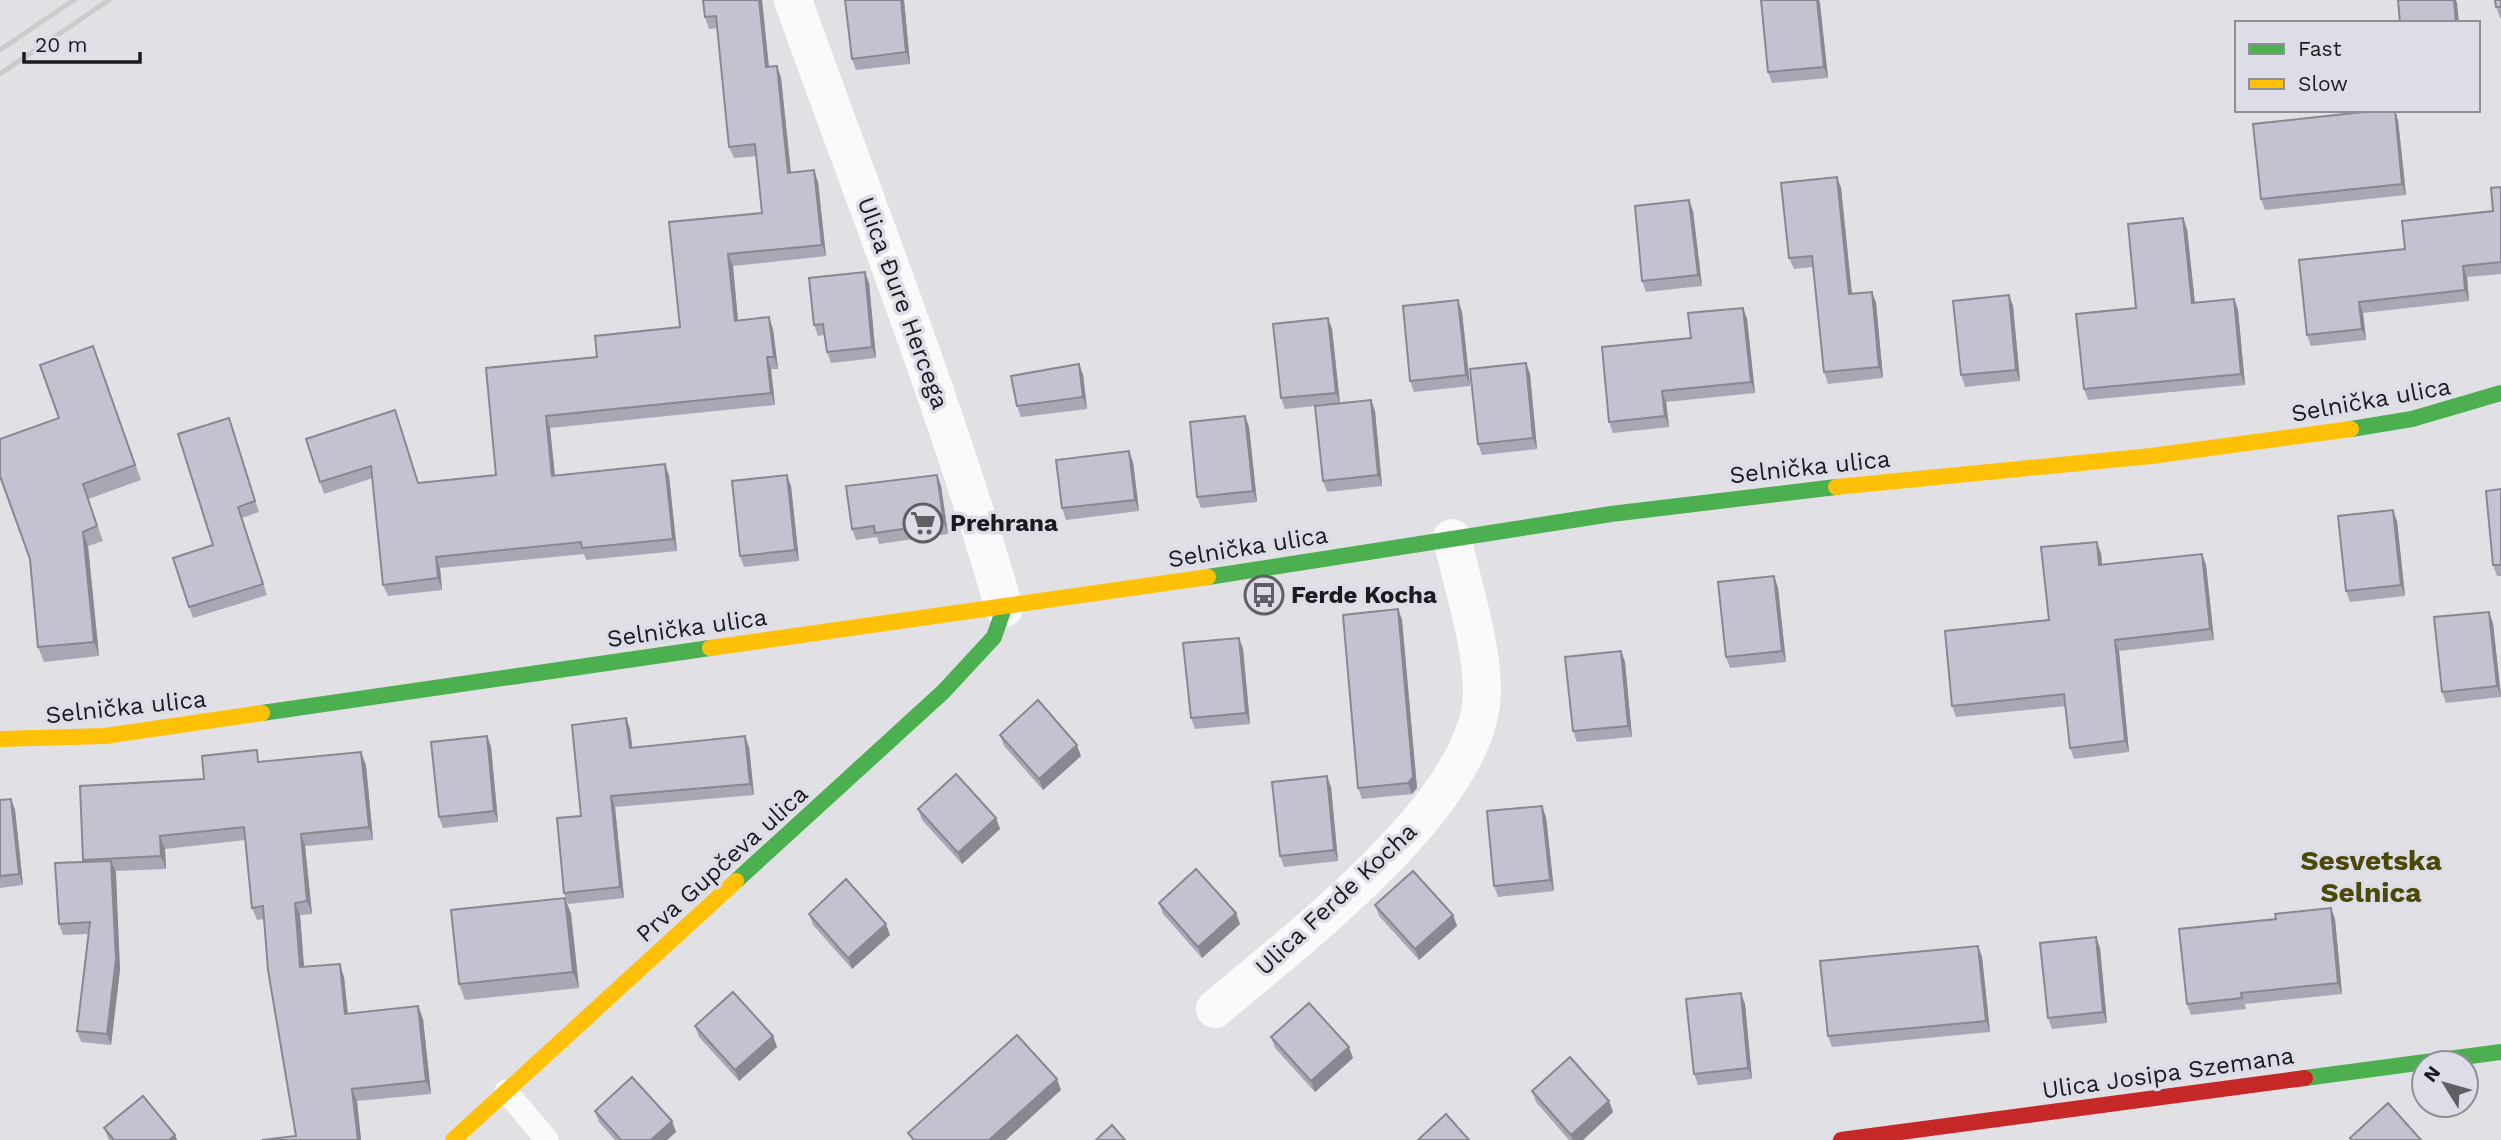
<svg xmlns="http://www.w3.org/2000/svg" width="2501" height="1140" viewBox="0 0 2501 1140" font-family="'Work Sans',sans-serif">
	<rect width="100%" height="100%" fill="#e0e0e5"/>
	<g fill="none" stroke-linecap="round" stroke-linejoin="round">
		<path stroke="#fafafb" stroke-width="23" d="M506,1091L547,1140"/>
		<g stroke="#fafafb" stroke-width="38">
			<path d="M793,0C865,202 945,402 1004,608"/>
			<path d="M1215,1009C1293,942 1483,801 1482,690C1481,639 1463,587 1452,538"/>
		</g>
		<g stroke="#4caf50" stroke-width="16">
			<path d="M2351,429L2412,419L2501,393"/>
			<path d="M1208,577L1611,514L1836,487"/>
			<path d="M262,713L710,648"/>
			<path d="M736,881L943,692L994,637L1004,608"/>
			<path d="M2305,1078L2501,1052"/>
		</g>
		<g stroke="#ffc107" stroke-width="16">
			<path d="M1836,487L2151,456L2351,429"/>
			<path d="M710,648L1208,577"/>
			<path d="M0,739L105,736L262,713"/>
			<path d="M453,1140L736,881"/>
		</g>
		<path stroke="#c62828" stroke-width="16" d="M1841,1140L2305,1078"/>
		<g stroke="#cbcbcc" stroke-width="5">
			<path d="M0,50L74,0"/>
			<path d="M0,74L109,0"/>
		</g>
	</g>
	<g fill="#a8a7b3">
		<path d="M703,0H762L769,67L777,66L781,78L791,172L818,182L826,256L733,266L738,321L773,329L778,369H771L775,405L550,428L555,475L665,464L669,476L677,551L586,560L584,554L440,568L442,590L388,596L383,585L373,478L324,494L306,439L419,483L496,475L597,357L680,327L669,222L762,213L757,156L734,158L729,147L717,28L709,29L705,17Z"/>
		<path d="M845,0H904L910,64L856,70L852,59Z"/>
		<path d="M1761,0H1819L1828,78L1772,83L1768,72Z"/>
		<path d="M2501,0V18H2500L2496,7Z"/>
		<path d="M2398,120L2406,195L2265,210L2261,199Z"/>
		<path d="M1837,177L1841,188L1852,294L1872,292L1876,303L1883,378L1828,384L1824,372L1813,267L1794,269L1789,258Z"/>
		<path d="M2501,187V274L2467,277L2469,301L2363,313L2366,340L2311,346L2307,335L2405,249L2493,211Z"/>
		<path d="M1693,211L1702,286L1646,292L1642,281Z"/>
		<path d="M2187,229L2195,303L2234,299L2238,310L2245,385L2088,400L2084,389Z"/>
		<path d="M869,283L876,358L831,363L827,352L824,335L818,336L814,325Z"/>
		<path d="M2009,295L2013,306L2020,381L1965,387L1961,375Z"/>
		<path d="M1458,300L1462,312L1470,386L1414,392L1410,381Z"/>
		<path d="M1743,308L1747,319L1755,393L1666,402L1669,427L1613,433L1609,422L1691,338Z"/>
		<path d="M1328,318L1332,329L1340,403L1371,400L1375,411L1382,486L1327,492L1323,481L1315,406L1285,409L1281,398Z"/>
		<path d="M93,346L141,480L88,499L103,541L88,546L99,656L44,662L38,647L30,559L59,418Z"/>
		<path d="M1526,363L1530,374L1537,449L1482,455L1478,444Z"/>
		<path d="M1079,364L1083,375L1087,409L1021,417L1017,406Z"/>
		<path d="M1245,416L1249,427L1257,502L1201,508L1197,497Z"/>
		<path d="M233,429L259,512L242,518L267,595L193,618L189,607L213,545Z"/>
		<path d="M1133,462L1139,511L1066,520L1062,508Z"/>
		<path d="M937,475L941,486L948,534L879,544L877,537L856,540L852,529Z"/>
		<path d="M791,486L799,561L744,567L740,556Z"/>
		<path d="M2501,489V576H2497L2493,565Z"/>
		<path d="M2397,521L2405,596L2350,602L2346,591Z"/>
		<path d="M2101,553L2102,565L2202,554L2206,565L2214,640L2119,651L2129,752L2074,759L2070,748L2066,706L1956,717L1952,706L2049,620Z"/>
		<path d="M1774,576L1778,588L1786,662L1730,668L1726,657Z"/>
		<path d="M1398,609L1402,620L1417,788L1412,794L1362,799L1358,788Z"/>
		<path d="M2493,623L2501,697L2446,703L2442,692Z"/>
		<path d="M1239,638L1243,649L1250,724L1195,729L1191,718Z"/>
		<path d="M1621,651L1625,662L1632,737L1577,742L1573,731Z"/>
		<path d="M626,718L630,729L632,748L749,747L754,795L615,807L624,898L568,904L564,893L581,816Z"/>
		<path d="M1000,735L1081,756L1043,790L1004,746Z"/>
		<path d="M487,736L491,747L498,822L443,828L439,817Z"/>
		<path d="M262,762L366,765L373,840L305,846L312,914L300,915L304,967L344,977L348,1014L418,1006L423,1019L431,1094L357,1101L361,1140H262L296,1136L264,919L257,920L252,908L245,840L165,849L166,869L115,871L120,970L111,1045L81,1042L77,1031L89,934L63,935L59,924L84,862L83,860L204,779Z"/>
		<path d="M1331,787L1338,861L1284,867L1280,856Z"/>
		<path d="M0,800L15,810L23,885L0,888Z"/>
		<path d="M918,809L996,818L1000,829L962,864L922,820Z"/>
		<path d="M1546,817L1554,891L1498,897L1494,886Z"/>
		<path d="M565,898L571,914L579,988L465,1000L459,984Z"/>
		<path d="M1159,903L1236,913L1240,924L1202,958L1163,914Z"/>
		<path d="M1375,905L1453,915L1457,926L1419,960L1379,916Z"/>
		<path d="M2331,908L2335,919L2342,994L2245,1004L2246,1009L2191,1015L2187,1004L2276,919Z"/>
		<path d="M809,914L890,935L852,969L813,925Z"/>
		<path d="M2096,937L2100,948L2107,1023L2052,1029L2048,1018Z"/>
		<path d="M1978,946L1982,957L1990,1032L1832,1047L1828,1036Z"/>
		<path d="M1745,1004L1752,1079L1698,1085L1694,1074Z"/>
		<path d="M695,1026L773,1036L777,1047L739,1081L699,1037Z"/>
		<path d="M1271,1037L1353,1058L1315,1092L1275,1048Z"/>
		<path d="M1532,1091L1609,1101L1613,1112L1583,1140H1569L1536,1102Z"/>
		<path d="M595,1111L672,1121L676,1132L667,1140H615L599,1122Z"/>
		<path d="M104,1128L175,1135L177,1140H109Z"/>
	</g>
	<g fill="#888892">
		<path d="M759,0H762L770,79L766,67Z"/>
		<path d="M901,0H904L910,64L906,52Z"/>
		<path d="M1817,0H1819L1820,3L1828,78L1824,67Z"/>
		<path d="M2454,0H2456L2457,3L2459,23H2456Z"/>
		<path d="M777,66L781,78L792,184L788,173Z"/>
		<path d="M2395,110L2398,120L2406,195L2402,184Z"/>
		<path d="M814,170L818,182L826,256L822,245Z"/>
		<path d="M1837,177L1841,188L1853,305L1849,294Z"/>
		<path d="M1689,200L1693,211L1702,286L1698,275Z"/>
		<path d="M2183,218L2187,229L2196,314L2192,303Z"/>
		<path d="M728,254L733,266L739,333L735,321Z"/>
		<path d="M2463,266L2467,277L2469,301L2465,290Z"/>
		<path d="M865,272L869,283L876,358L872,347Z"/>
		<path d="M1872,292L1876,303L1883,378L1879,367Z"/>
		<path d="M2009,295L2013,306L2020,381L2016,370Z"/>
		<path d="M2234,299L2238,310L2245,385L2241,374Z"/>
		<path d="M1458,300L1462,312L1470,386L1466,375Z"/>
		<path d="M2359,302L2363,313L2366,340L2362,329Z"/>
		<path d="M1743,308L1747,319L1755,393L1751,382Z"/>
		<path d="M769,317L773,329L778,369L774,357Z"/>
		<path d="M1328,318L1332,329L1340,404L1336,393Z"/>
		<path d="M767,357L771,369L775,405L771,393Z"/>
		<path d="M1526,363L1530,374L1537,449L1533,438Z"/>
		<path d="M1079,364L1083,375L1087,409L1083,397Z"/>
		<path d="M1662,391L1666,402L1669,427L1665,416Z"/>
		<path d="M1371,400L1375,411L1382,486L1378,475Z"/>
		<path d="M546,416L550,428L556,487L552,476Z"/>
		<path d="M1245,416L1249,427L1257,502L1253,491Z"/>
		<path d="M1129,451L1133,462L1139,511L1135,500Z"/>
		<path d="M665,464L669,476L677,551L673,539Z"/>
		<path d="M787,475L791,486L799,561L795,550Z"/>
		<path d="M937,475L941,486L948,534L944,523Z"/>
		<path d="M2393,510L2397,521L2405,596L2401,585Z"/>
		<path d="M83,532L88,546L99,656L94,642Z"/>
		<path d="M2097,542L2101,553L2103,576L2099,565Z"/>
		<path d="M2202,554L2206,565L2214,640L2210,629Z"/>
		<path d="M436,557L440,568L442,590L438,578Z"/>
		<path d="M1774,576L1778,588L1786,662L1782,651Z"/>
		<path d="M1398,609L1402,620L1417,788L1412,794L1408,783Z"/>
		<path d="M2489,612L2493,623L2501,697L2497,686Z"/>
		<path d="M1239,638L1243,649L1250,724L1246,713Z"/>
		<path d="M2115,640L2119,651L2129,752L2125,741Z"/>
		<path d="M1621,651L1625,662L1632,737L1628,726Z"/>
		<path d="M626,718L630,729L634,759L630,748Z"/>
		<path d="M487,736L491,747L498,822L494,811Z"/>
		<path d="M745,736L749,747L754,795L750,784Z"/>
		<path d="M1077,745L1081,756L1043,790L1039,779Z"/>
		<path d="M361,752L366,765L373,840L369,827Z"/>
		<path d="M1327,776L1331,787L1338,861L1334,850Z"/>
		<path d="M611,796L615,807L624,898L620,887Z"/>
		<path d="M11,799L15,810L23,885L19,874Z"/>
		<path d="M1542,806L1546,817L1554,891L1550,880Z"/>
		<path d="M996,818L1000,829L962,864L958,853Z"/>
		<path d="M301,834L305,846L312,914L307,901Z"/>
		<path d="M160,836L165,849L166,869L161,856Z"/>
		<path d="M111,861L116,872L120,970L111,1045L107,1034Z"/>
		<path d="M565,898L571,914L579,988L573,972Z"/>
		<path d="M295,903L300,915L305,980L300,967Z"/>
		<path d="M2331,908L2335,919L2342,994L2338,983Z"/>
		<path d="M1236,913L1240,924L1202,958L1198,947Z"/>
		<path d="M1453,915L1457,926L1419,960L1415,949Z"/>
		<path d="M886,924L890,935L852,969L848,958Z"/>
		<path d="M2096,937L2100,948L2107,1023L2103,1012Z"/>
		<path d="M1978,946L1982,957L1990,1032L1986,1021Z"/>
		<path d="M340,964L344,977L349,1026L345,1014Z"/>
		<path d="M1741,993L1745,1004L1752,1079L1748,1068Z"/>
		<path d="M418,1006L423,1019L431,1094L426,1081Z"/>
		<path d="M773,1036L777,1047L739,1081L735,1070Z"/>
		<path d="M1349,1047L1353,1058L1315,1092L1311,1081Z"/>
		<path d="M1057,1079L1061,1090L1006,1140H989Z"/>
		<path d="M352,1089L357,1101L361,1140H358Z"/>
		<path d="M1609,1101L1613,1112L1583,1140H1573L1571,1135Z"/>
		<path d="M672,1121L676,1132L667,1140H651Z"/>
		<path d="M175,1135L177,1140H169Z"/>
	</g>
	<g fill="#c3c2d0" stroke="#888892" stroke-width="2">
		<path d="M703,0H759L766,67L777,66L788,173L814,170L822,245L728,254L735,321L769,317L774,357H767L771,393L546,416L552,476L665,464L673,539L582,548L581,542L436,557L438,578L383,585L371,466L320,482L306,439L395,410L418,483L496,475L486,368L597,357L595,336L680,327L669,222L762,213L755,144L729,147L716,16L705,17Z"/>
		<path d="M845,0H901L906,52L852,59Z"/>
		<path d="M1761,0H1817L1824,67L1768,72Z"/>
		<path d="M2398,0H2454L2456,23H2400Z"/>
		<path d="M2495,0H2501V7H2496Z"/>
		<path d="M2381,110H2395L2402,184L2261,199L2253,124Z"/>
		<path d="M1837,177L1849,294L1872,292L1879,367L1824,372L1812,256L1789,258L1781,183Z"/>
		<path d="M2501,187V262L2463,266L2465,290L2359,302L2362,329L2307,335L2299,260L2405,249L2402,221L2493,211L2491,188Z"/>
		<path d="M1689,200L1698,275L1642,281L1635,206Z"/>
		<path d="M2183,218L2192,303L2234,299L2241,374L2084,389L2076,314L2136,308L2128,224Z"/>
		<path d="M865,272L872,347L827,352L823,324L814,325L809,278Z"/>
		<path d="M2009,295L2016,370L1961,375L1953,301Z"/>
		<path d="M1458,300L1466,375L1410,381L1403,306Z"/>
		<path d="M1743,308L1751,382L1662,391L1665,416L1609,422L1602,347L1691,338L1688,313Z"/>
		<path d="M1328,318L1336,393L1281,398L1273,324Z"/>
		<path d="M93,346L135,465L83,484L97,526L83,532L94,642L38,647L30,559L0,476V439L59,418L40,365Z"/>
		<path d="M1526,363L1533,438L1478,444L1470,369Z"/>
		<path d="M1079,364L1083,397L1017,406L1011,376Z"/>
		<path d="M1371,400L1378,475L1323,481L1315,406Z"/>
		<path d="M1245,416L1253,491L1197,497L1190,422Z"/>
		<path d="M229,418L255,501L238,507L263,584L189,607L173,558L213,545L178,434Z"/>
		<path d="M1129,451L1135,500L1062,508L1056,460Z"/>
		<path d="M787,475L795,550L740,556L732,481Z"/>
		<path d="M937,475L944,523L875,533L874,526L852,529L846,486Z"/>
		<path d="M2501,489V565H2493L2486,491Z"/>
		<path d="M2393,510L2401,585L2346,591L2338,516Z"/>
		<path d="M2097,542L2099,565L2202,554L2210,629L2115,640L2125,741L2070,748L2064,694L1952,706L1945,631L2049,620L2041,547Z"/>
		<path d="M1774,576L1782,651L1726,657L1718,582Z"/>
		<path d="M1398,609L1413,777L1408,783L1358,788L1343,615Z"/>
		<path d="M2489,612L2497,686L2442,692L2434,617Z"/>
		<path d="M1239,638L1246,713L1191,718L1183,643Z"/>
		<path d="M1621,651L1628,726L1573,731L1565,657Z"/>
		<path d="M1038,700L1077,745L1039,779L1000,735Z"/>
		<path d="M626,718L630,748L745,736L750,784L611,796L620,887L564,893L557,818L581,816L572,725Z"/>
		<path d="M487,736L494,811L439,817L431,742Z"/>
		<path d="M257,750L258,762L361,752L369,827L301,834L307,901L295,903L300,967L340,964L345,1014L418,1006L426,1081L352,1089L358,1140H262L296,1136L268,970L263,906L252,908L244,827L160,836L161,856L83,860L80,786L204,779L202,756Z"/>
		<path d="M956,774L996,818L958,853L918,809Z"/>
		<path d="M1327,776L1334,850L1280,856L1272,782Z"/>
		<path d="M11,799L19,874L0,876V800Z"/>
		<path d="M1542,806L1550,880L1494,886L1487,811Z"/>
		<path d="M111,861L116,959L107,1034L77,1031L90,922L59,924L55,863Z"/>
		<path d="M1196,869L1236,913L1198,947L1159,903Z"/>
		<path d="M1413,871L1453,915L1415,949L1375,905Z"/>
		<path d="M846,879L886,924L848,958L809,914Z"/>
		<path d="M565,898L573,972L459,984L451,910Z"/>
		<path d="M2331,908L2338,983L2241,993L2242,998L2187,1004L2179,929L2276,919L2275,914Z"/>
		<path d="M2096,937L2103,1012L2048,1018L2040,943Z"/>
		<path d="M1978,946L1986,1021L1828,1036L1820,961Z"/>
		<path d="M733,992L773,1036L735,1070L695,1026Z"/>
		<path d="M1741,993L1748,1068L1694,1074L1686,999Z"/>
		<path d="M1309,1003L1349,1047L1311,1081L1271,1037Z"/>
		<path d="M1017,1035L1057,1079L989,1140H914L908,1133Z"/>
		<path d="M1570,1057L1609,1101L1571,1135L1532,1091Z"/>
		<path d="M632,1077L672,1121L651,1140H621L595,1111Z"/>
		<path d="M143,1096L175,1135L169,1140H114L104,1128Z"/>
		<path d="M2388,1103L2421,1140H2352L2350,1138Z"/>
		<path d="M1446,1114L1469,1140H1418Z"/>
		<path d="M1112,1125L1125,1140H1096Z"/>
	</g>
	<defs>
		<symbol id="supermarket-ring" viewBox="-11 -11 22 22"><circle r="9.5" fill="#dddde8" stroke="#606064" stroke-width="1.5"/><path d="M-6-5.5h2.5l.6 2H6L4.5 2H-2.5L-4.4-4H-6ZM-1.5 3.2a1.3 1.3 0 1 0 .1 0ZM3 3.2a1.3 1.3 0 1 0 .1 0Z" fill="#606064"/></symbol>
		<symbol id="bus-ring" viewBox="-11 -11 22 22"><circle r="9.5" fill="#dddde8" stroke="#606064" stroke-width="1.5"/><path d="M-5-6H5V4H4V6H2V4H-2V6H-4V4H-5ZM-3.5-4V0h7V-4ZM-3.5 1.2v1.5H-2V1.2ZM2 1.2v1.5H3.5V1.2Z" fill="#606064"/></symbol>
	</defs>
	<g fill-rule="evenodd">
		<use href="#supermarket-ring" x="901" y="501" width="44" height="44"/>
		<use href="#bus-ring" x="1242" y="573" width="44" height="44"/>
	</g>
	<g text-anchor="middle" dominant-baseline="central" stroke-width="7" stroke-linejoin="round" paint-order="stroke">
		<g font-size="24" fill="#1b1b1f" stroke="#dddde8">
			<text transform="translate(903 303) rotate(70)">Ulica Đure Hercega</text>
			<text transform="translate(2371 400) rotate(-10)">Selnička ulica</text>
			<text transform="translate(1810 467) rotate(-6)">Selnička ulica</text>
			<text transform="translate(1248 547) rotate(-9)">Selnička ulica</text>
			<text transform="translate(687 628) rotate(-8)">Selnička ulica</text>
			<text transform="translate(126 707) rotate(-6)">Selnička ulica</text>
			<text transform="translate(722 864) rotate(-42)">Prva Gupčeva ulica</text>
			<text transform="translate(1336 899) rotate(-43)">Ulica Ferde Kocha</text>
			<text transform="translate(2168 1073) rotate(-8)">Ulica Josipa Szemana</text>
		</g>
		<g font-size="24" font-weight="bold" fill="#1b1b1f" stroke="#dddde8" text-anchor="start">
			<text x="950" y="523">Prehrana</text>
			<text x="1291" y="595">Ferde Kocha</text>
		</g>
		<g font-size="28" font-weight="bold" fill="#4b4808" stroke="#dddde8">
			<text x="2371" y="860">Sesvetska<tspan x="2371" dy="32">Selnica</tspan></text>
		</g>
	</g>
	<rect x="2235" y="21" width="245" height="91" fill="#dddde8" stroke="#8f8f98" stroke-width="2"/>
	<rect x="2249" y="44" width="35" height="10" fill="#4caf50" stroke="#8f8f98" stroke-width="2"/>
	<text x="2298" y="56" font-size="21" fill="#1b1b1f">Fast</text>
	<rect x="2249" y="79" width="35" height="10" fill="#ffc107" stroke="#8f8f98" stroke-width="2"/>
	<text x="2298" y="91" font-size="21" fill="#1b1b1f">Slow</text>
	<g transform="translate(2445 1084) rotate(307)"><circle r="33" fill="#dddde8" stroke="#8f8f98" stroke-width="2"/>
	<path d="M0-5L12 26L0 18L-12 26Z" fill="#606064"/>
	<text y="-10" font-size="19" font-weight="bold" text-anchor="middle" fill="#1b1b1f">N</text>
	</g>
	<path d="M24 52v10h116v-10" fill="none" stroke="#1b1b1f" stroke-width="3.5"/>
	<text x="35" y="52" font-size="21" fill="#1b1b1f" stroke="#dddde8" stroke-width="5" paint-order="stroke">20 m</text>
</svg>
